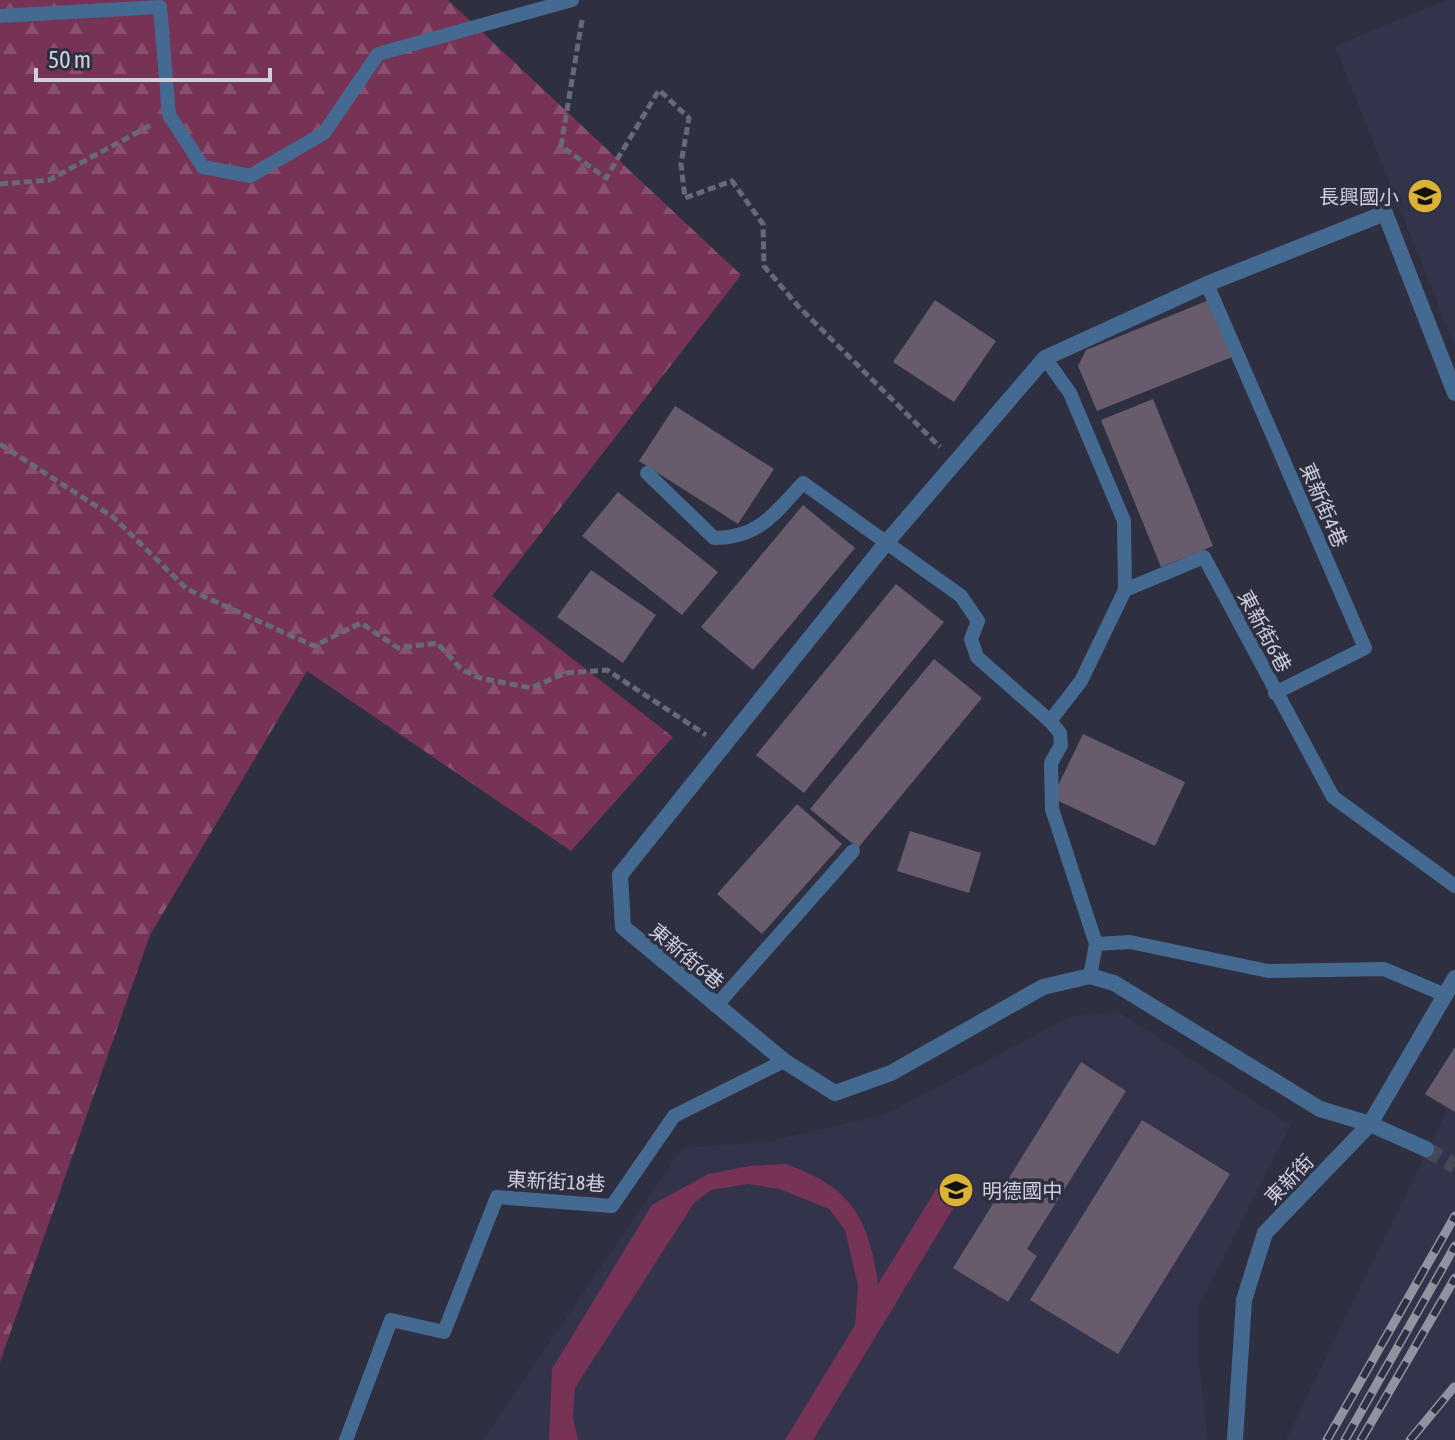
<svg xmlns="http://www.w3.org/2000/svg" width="1455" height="1440" viewBox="0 0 1455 1440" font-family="'Asap Condensed','Noto Sans TC',sans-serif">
	<defs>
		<pattern id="forest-firs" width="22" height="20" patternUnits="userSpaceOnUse" patternTransform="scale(2)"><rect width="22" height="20" fill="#763356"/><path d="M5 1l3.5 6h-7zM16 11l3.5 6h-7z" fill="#88506e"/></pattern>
	</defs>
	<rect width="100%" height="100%" fill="#2e2f40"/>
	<g fill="#33334b">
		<path d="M1446,0H1455V347L1335,46Z"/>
		<path d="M1117,1011L1291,1125L1199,1305V1365L1208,1440H483L682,1148L766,1142L886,1114L1071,1016Z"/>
		<path d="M1455,1047V1440H1286L1447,1110L1425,1094Z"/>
	</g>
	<path fill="url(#forest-firs)" d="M0,0H448L741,275L492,596L673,737L571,851L307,671L150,935L0,1362Z"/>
	<path fill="#763356" d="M785,1164C850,1186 869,1217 878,1284L937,1188L957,1202L813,1440H785L855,1325L858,1286L845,1230L829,1209L779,1189L748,1184L711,1190L694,1203L575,1388L573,1418L578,1440H549L552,1369L652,1205L708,1174L749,1166Z"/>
	<g fill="#675b6c">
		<path d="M935,300L996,341L954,402L893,362Z"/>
		<path d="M1209,300L1232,357L1097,411L1078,366L1086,350Z"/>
		<path d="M1153,399L1213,546L1161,567L1101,420Z"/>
		<path d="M675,406L774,469L738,524L639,461Z"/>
		<path d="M618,492L718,572L682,615L582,536Z"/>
		<path d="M803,505L855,548L753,670L701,627Z"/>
		<path d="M591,570L656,615L623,663L557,617Z"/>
		<path d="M896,584L944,622L804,793L756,755Z"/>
		<path d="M934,659L982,698L858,848L810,809Z"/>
		<path d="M1083,734L1185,782L1155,846L1052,798Z"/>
		<path d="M797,804L842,844L762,934L717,894Z"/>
		<path d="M910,831L981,853L969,893L897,871Z"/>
		<path d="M1455,1047V1112L1425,1094Z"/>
		<path d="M1081,1062L1126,1091L1027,1249L1037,1256L1008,1302L953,1268Z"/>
		<path d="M1142,1120L1230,1174L1118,1354L1030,1300Z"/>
	</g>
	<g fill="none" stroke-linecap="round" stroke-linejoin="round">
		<path stroke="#464757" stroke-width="16" stroke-dasharray="16 8" stroke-linecap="butt" d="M1426,1149L1455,1166"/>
		<g stroke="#686978" stroke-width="5" stroke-dasharray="8 4" stroke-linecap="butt">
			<path d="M582,20L561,146L606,178L659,90L689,118L681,164L685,198L732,181L763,224L764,266L798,306L940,447"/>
			<path d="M0,184L49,180L153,124"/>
			<path d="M0,444L113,517L187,589L314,646L361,623L398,648L437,643L462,670L480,678L531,688L565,673L607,670L706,735"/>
		</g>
		<g stroke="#456a91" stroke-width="14">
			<path d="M0,16L160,7L169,115L203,167L250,176L324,133L378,54L572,0"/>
			<path d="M1207,284L1365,648L1275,693"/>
			<path d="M1045,358L1070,393L1124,521L1125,590"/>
			<path d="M647,473L714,538C759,538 775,513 803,483L961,596L978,621L971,639L977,657L1050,721"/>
			<path d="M1096,944L1130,942L1268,971L1384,969L1445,995"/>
			<path d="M1090,976L1096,944L1052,809L1051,763L1061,745L1060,733L1050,721L1081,681L1125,590L1204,557L1333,797L1455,886"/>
			<path d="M716,1006L853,851"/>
			<path d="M346,1440L391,1320L444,1332L497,1197L612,1206L674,1116L784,1061"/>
		</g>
		<g stroke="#456a91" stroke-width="16">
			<path d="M1426,1149L1370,1124L1320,1109L1114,983L1090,976L1043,987L891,1073L835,1093L784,1061L623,927L620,875L886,543L1045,358L1207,284L1385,213L1455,393"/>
			<path d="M1235,1440L1244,1300L1265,1233L1370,1124L1455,978"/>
		</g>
		<defs>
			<g id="rail">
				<path d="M1327,1440L1455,1216"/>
				<path d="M1345,1440L1455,1246"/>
				<path d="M1361,1440L1455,1278"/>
				<path d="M1410,1440L1454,1387"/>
			</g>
		</defs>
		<use href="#rail" stroke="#9293a1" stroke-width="9"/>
		<use href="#rail" stroke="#2e2f40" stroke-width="6" stroke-dasharray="18" stroke-linecap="butt"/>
	</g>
	<defs>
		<symbol id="school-disc" viewBox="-11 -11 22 22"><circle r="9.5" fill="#dbb233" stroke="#2e2f40"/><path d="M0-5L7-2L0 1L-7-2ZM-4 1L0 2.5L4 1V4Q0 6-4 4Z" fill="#111"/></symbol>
	</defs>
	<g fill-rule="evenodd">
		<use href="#school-disc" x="1405" y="176" width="40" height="40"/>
		<use href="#school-disc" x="936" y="1170" width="40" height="40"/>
	</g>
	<g text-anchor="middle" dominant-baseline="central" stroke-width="7" stroke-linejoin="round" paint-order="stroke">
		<g font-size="20" fill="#d0d0dc" stroke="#2e2f40" text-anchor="end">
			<text x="1399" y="196">長興國小</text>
			<text x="982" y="1190" text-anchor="start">明德國中</text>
		</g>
		<g font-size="20" fill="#d0d0dc" stroke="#2e2f40">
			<text transform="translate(1324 505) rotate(67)">東新街4巷</text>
			<text transform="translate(1265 631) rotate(62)">東新街6巷</text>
			<text transform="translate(687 956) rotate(40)">東新街6巷</text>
			<text transform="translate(1289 1179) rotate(-46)">東新街</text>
			<text transform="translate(556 1181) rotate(3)">東新街18巷</text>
		</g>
	</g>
	<path d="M36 68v12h234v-12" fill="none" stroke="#d0d0dc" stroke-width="4"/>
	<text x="48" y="68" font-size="24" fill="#d0d0dc" stroke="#2e2f40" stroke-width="6" paint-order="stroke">50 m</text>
</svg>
